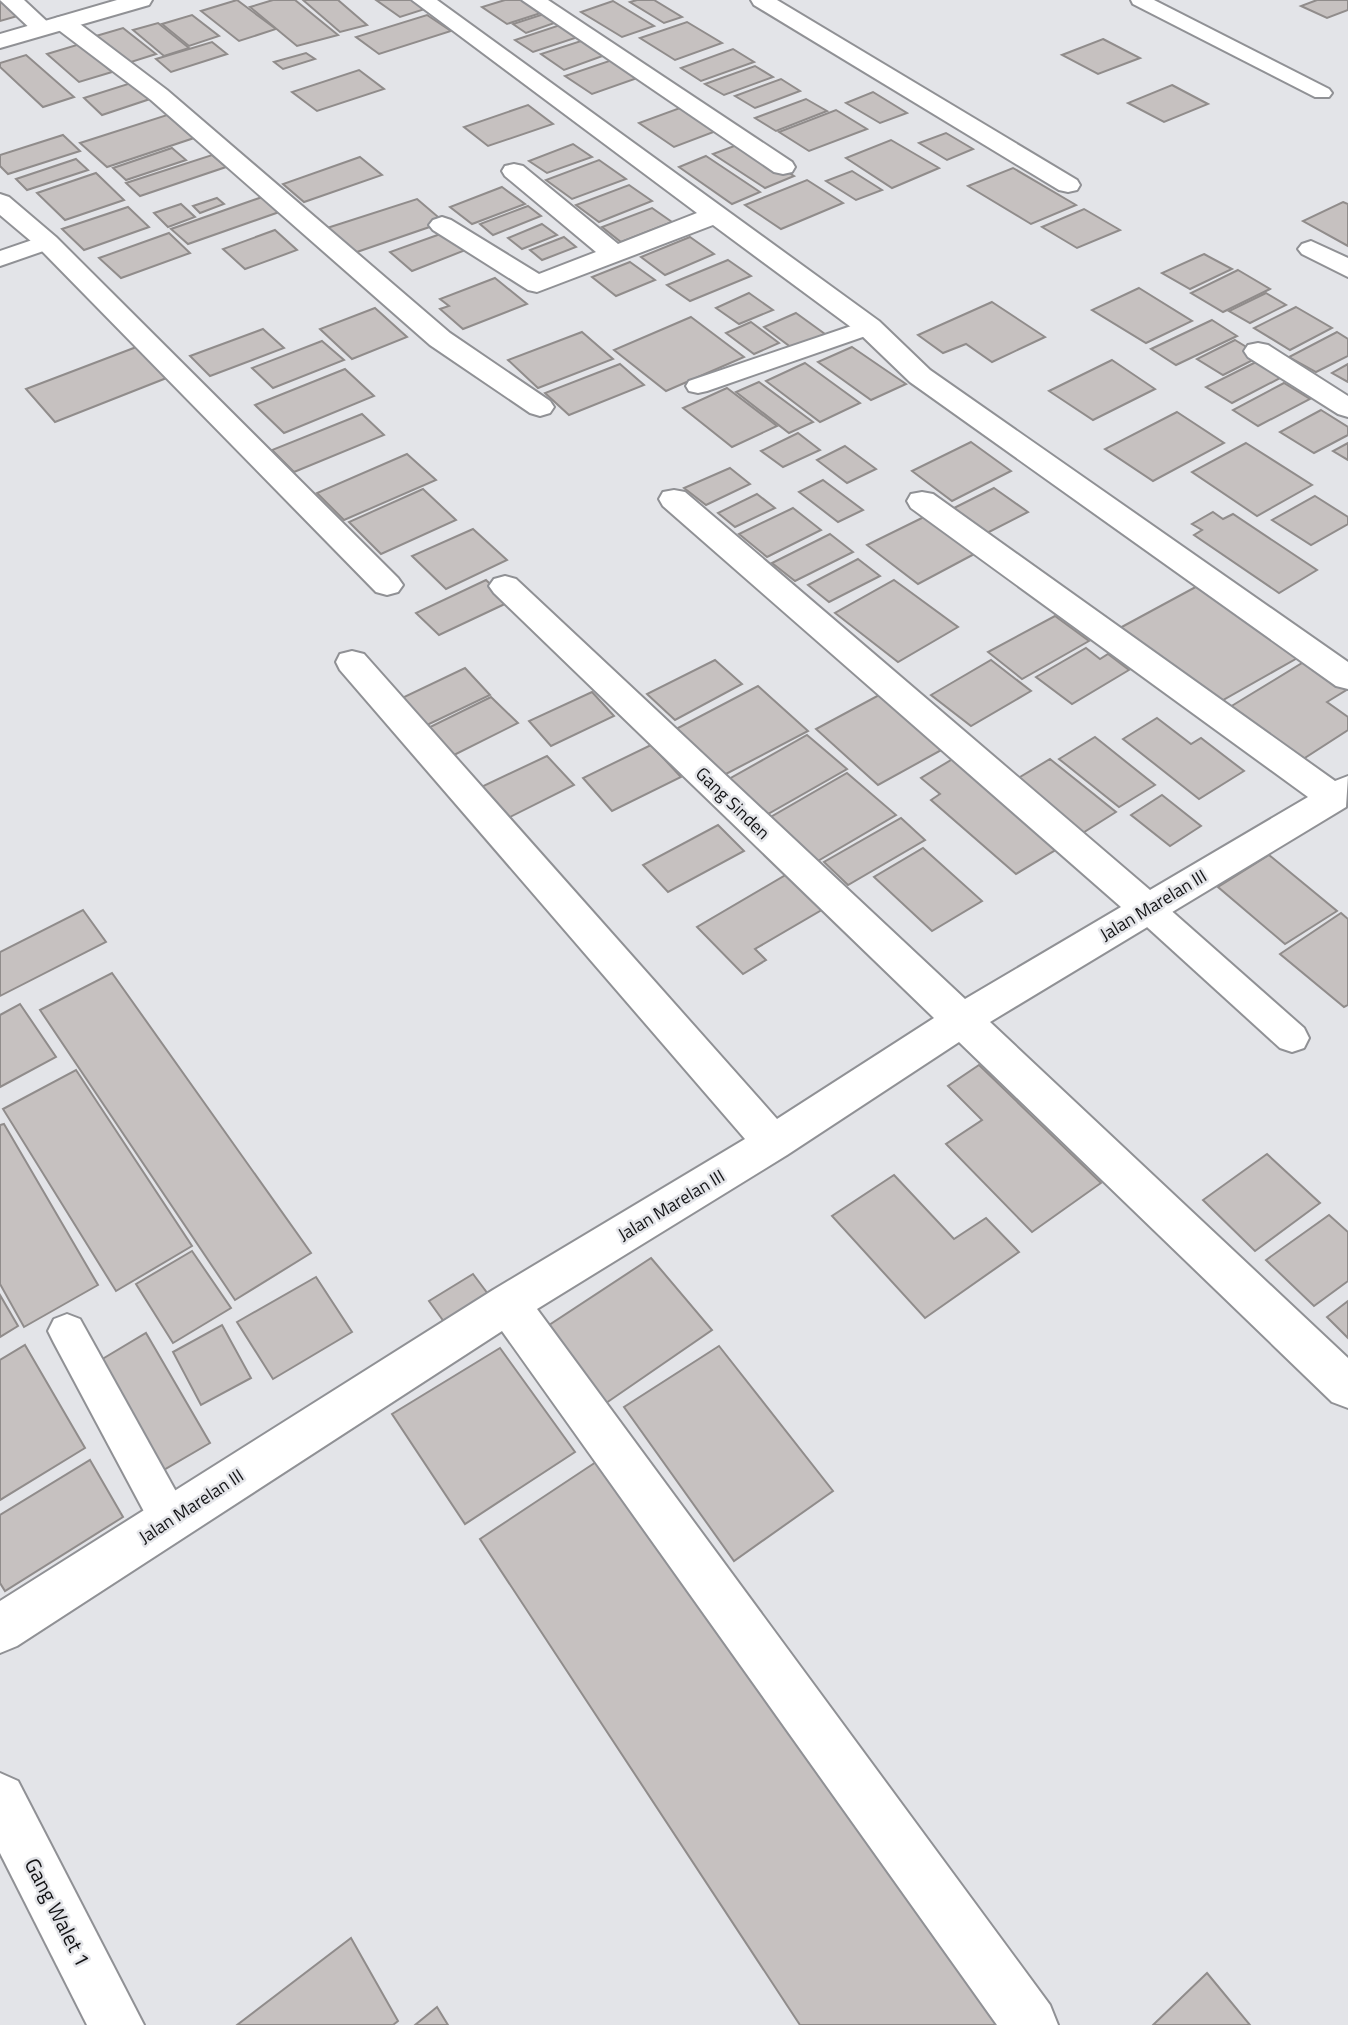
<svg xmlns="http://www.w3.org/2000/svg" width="1348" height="2025" viewBox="0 0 1348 2025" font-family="'Titillium Web',sans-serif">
	<rect width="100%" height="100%" fill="#e3e4e8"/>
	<g fill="#c6c1c0" stroke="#908c8b" stroke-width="2">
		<path d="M0,0H5L21,15L0,21Z"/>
		<path d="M237,0L276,29L239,41L201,11Z"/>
		<path d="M273,0H295L338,35L297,46L250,7Z"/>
		<path d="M303,0H338L367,25L340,32Z"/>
		<path d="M376,0H412L425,9L400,17Z"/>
		<path d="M505,0H526L544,12L507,24L482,7Z"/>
		<path d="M637,0H654L682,17L664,23L630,2Z"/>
		<path d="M1317,0H1348V10L1327,18L1301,6Z"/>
		<path d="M613,1L654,26L622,37L581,12Z"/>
		<path d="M547,13L560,21L526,33L513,24Z"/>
		<path d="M192,15L219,36L189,46L162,24Z"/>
		<path d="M427,15L451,31L379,54L356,37Z"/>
		<path d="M687,22L722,43L675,60L640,38Z"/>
		<path d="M158,23L189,48L164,56L133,30Z"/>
		<path d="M560,25L578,37L533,52L515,40Z"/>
		<path d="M123,28L156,54L128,63L96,36Z"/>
		<path d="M1103,39L1140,58L1098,74L1062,55Z"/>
		<path d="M584,40L608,54L564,70L541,54Z"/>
		<path d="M212,42L227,54L171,72L156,59Z"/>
		<path d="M80,44L112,72L79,82L47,54Z"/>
		<path d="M733,49L754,62L701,81L681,68Z"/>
		<path d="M306,53L315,59L283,69L274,62Z"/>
		<path d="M26,55L74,97L43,107L0,67V63Z"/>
		<path d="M615,59L643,76L592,94L565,76Z"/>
		<path d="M755,66L773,77L724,95L705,84Z"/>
		<path d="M359,70L384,89L317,111L292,92Z"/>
		<path d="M781,79L800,91L755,108L735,96Z"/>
		<path d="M131,83L150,99L102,115L84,98Z"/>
		<path d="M1172,85L1208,104L1164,122L1128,103Z"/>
		<path d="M873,92L907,113L880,123L846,103Z"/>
		<path d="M806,99L827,111L776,131L755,118Z"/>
		<path d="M528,105L553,124L488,146L464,127Z"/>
		<path d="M688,105L724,128L674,147L639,123Z"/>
		<path d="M836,110L867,129L809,151L779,132Z"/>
		<path d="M167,115L194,138L107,167L80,143Z"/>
		<path d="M946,133L973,149L947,160L919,143Z"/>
		<path d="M63,135L80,151L8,174L0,166V155Z"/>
		<path d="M891,140L939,168L892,188L846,158Z"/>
		<path d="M742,143L794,176L765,188L713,154Z"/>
		<path d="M573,144L592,157L547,173L529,161Z"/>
		<path d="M172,148L186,160L126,180L113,168Z"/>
		<path d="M212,155L226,167L140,196L126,183Z"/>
		<path d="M706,156L760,192L732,204L679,167Z"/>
		<path d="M360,157L382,175L304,202L283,184Z"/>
		<path d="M76,159L88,170L27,190L16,179Z"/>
		<path d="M599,160L626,179L572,199L546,180Z"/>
		<path d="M1013,168L1076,205L1031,224L968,186Z"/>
		<path d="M852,171L882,190L856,200L826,181Z"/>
		<path d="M96,173L124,200L65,220L37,193Z"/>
		<path d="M807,180L843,203L781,229L745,205Z"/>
		<path d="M629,185L652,201L599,222L576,205Z"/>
		<path d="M502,187L525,204L472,224L450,207Z"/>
		<path d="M265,196L282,211L188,244L171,229Z"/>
		<path d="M217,198L224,204L200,213L193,206Z"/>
		<path d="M417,199L444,222L351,254L324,229Z"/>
		<path d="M1343,202L1348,204V246L1303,221Z"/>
		<path d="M181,204L195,217L168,227L154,213Z"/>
		<path d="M528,206L541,216L493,235L480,224Z"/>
		<path d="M128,207L149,227L84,250L62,229Z"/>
		<path d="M652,208L672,222L621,242L602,227Z"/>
		<path d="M1084,209L1120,230L1077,248L1042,227Z"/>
		<path d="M542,224L557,235L522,249L508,238Z"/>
		<path d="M275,230L297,250L245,269L223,249Z"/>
		<path d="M446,232L468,249L412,271L390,252Z"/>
		<path d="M169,233L190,253L121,278L99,258Z"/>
		<path d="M564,237L576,247L542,260L530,250Z"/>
		<path d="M690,237L714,254L665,275L641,257Z"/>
		<path d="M1204,254L1232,269L1190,289L1162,273Z"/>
		<path d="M728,260L751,276L690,301L667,285Z"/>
		<path d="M630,262L655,280L616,296L592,277Z"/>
		<path d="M1238,270L1270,289L1223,312L1191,293Z"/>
		<path d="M495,278L527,304L463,329L440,309L449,306L440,299Z"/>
		<path d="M1139,288L1192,321L1146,343L1092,310Z"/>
		<path d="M749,293L773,310L739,324L716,308Z"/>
		<path d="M1266,293L1286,305L1250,323L1229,311Z"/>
		<path d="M992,302L1045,337L992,362L966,344L943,353L918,335Z"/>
		<path d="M1296,307L1332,328L1290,350L1254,328Z"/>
		<path d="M375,308L407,337L352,359L320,329Z"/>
		<path d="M796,313L825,334L792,348L764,327Z"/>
		<path d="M691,317L744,357L666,391L614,350Z"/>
		<path d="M1212,320L1237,336L1176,365L1151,349Z"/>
		<path d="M751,322L779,343L754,354L726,333Z"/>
		<path d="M263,329L284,348L210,376L190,356Z"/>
		<path d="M582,332L613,359L538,388L508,360Z"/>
		<path d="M1337,332L1348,339V356L1316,372L1289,357Z"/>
		<path d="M1235,340L1261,356L1223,375L1197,359Z"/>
		<path d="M322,341L344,360L273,388L252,368Z"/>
		<path d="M139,346L169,377L55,422L26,389Z"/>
		<path d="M852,347L906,384L871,400L818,362Z"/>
		<path d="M1112,360L1155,389L1093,420L1049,391Z"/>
		<path d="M1258,361L1284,376L1232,403L1206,387Z"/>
		<path d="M805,363L860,403L820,422L766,381Z"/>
		<path d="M620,364L644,385L569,415L545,393Z"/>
		<path d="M1348,364V382L1332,373Z"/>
		<path d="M345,369L374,396L284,433L255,405Z"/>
		<path d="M759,382L813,422L789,433L736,392Z"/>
		<path d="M1284,383L1310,399L1258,426L1233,410Z"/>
		<path d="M727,388L777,426L732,447L683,408Z"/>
		<path d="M1321,410L1348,427V435L1314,453L1280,432Z"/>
		<path d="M1177,412L1224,443L1153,481L1105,449Z"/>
		<path d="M362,414L384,435L294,472L272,450Z"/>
		<path d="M798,433L820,450L783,467L761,451Z"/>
		<path d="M971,442L1011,471L952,501L912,471Z"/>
		<path d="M1246,443L1312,485L1257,516L1192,472Z"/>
		<path d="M1348,443V460L1333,451Z"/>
		<path d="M845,446L876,469L847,483L817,460Z"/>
		<path d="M407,454L436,480L344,520L317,493Z"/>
		<path d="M730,468L750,484L706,505L684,488Z"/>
		<path d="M823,480L863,510L838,522L799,492Z"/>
		<path d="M994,488L1028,512L985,534L952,509Z"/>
		<path d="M423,489L456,520L381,554L349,522Z"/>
		<path d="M757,494L775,508L735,527L718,513Z"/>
		<path d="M1315,496L1348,517V524L1311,545L1272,520Z"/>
		<path d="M793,508L821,530L767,557L739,534Z"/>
		<path d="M1213,512L1223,519L1233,514L1317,570L1279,593L1194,535L1202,530L1192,524Z"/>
		<path d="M928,515L978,552L918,584L867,545Z"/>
		<path d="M473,529L507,560L446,589L412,556Z"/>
		<path d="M830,534L853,552L795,581L772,563Z"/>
		<path d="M858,559L880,576L829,602L808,585Z"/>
		<path d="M486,580L509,602L439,635L416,613Z"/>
		<path d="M894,580L958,627L898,662L835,613Z"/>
		<path d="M1203,583L1301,656L1216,704L1118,629Z"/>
		<path d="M1055,616L1089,641L1022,679L988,652Z"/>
		<path d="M1086,648L1100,659L1108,654L1129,670L1072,704L1036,677Z"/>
		<path d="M715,660L742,684L675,720L647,694Z"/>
		<path d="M991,660L1031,691L971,726L931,695Z"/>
		<path d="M1307,660L1348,689L1327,702L1348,717V730L1297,763L1225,710Z"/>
		<path d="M465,668L490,695L427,725L402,698Z"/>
		<path d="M758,686L808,731L724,775L676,729Z"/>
		<path d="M592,692L614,716L551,746L529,721Z"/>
		<path d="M881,694L945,748L878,785L816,729Z"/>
		<path d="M491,697L518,723L454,755L428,728Z"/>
		<path d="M1157,718L1191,744L1201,738L1244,771L1199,799L1123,739Z"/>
		<path d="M807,735L847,769L768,814L729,779Z"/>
		<path d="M1095,737L1155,785L1119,807L1059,759Z"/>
		<path d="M651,745L681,777L612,811L583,778Z"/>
		<path d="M961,754L1067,843L1016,874L931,800L940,794L921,778Z"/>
		<path d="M547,756L574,785L506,819L479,788Z"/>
		<path d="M1050,759L1116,812L1081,834L1015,780Z"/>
		<path d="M847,773L896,815L816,862L769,818Z"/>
		<path d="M1162,795L1201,826L1170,846L1131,815Z"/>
		<path d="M901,818L925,840L848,885L824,862Z"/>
		<path d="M718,825L744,851L668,892L643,865Z"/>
		<path d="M923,848L982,901L932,931L874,877Z"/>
		<path d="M1269,855L1337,911L1285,944L1218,887Z"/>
		<path d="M789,873L825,908L755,949L766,960L743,974L697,927Z"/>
		<path d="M83,910L106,942L0,996V952Z"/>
		<path d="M1341,913L1348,919V1005L1344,1007L1280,954Z"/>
		<path d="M112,973L311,1253L235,1300L40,1010Z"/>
		<path d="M20,1004L56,1057L0,1087V1015Z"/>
		<path d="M979,1065L1101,1183L1032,1232L946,1144L982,1120L948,1086Z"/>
		<path d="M76,1070L192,1246L116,1291L3,1109Z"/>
		<path d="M4,1124L98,1285L24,1327L0,1284V1125Z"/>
		<path d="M1267,1154L1320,1203L1255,1251L1203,1200Z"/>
		<path d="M894,1175L954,1239L986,1218L1019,1252L925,1318L832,1216Z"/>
		<path d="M1329,1215L1348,1232V1281L1314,1306L1266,1260Z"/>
		<path d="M192,1251L231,1308L173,1343L136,1284Z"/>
		<path d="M651,1258L712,1330L596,1410L537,1333Z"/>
		<path d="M473,1274L491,1298L447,1326L429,1301Z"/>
		<path d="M316,1277L352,1332L273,1379L237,1322Z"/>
		<path d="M0,1295L18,1326L0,1337Z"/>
		<path d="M1348,1301V1338L1327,1317Z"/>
		<path d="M222,1325L251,1378L201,1405L173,1352Z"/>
		<path d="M146,1333L210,1443L155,1475L94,1364Z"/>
		<path d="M25,1345L85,1448L0,1500V1360Z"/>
		<path d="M719,1346L833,1491L734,1561L624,1407Z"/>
		<path d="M500,1348L575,1452L465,1524L392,1414Z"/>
		<path d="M90,1460L123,1517L5,1591L0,1583V1515Z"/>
		<path d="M599,1460L1006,2025H800L480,1539Z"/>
		<path d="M351,1938L398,2021L393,2025H237Z"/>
		<path d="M1207,1973L1250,2025H1153Z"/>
		<path d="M437,2007L448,2025H415Z"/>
	</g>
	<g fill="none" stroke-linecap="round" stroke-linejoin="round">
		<defs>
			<g id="service">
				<path d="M1131,0H1154L1329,89L1332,93L1329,97H1315L1133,4Z"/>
				<path d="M47,235L55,237L58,242L55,247L0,266V251Z"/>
				<path d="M869,320L877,322L881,327L877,332L707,391L698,393L689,391L686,386L689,381Z"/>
				<path d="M1147,896L1158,899L1304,1028L1309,1038L1304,1048L1292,1052L1280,1048L1136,917L1131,908L1136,899Z"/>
				<path d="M67,1314L80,1319L184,1506L190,1520L184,1534L170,1540L156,1534L54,1343L48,1331L54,1319Z"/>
			</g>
			<g id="minor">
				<path d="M0,0H24L54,28L51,33H35Z"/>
				<path d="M412,0H437L879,321L930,370L1348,662V689L1336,686L910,382L859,333L713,225L537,292L528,290L433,230L429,225L433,220L442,217L451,220L539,274L596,252L505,176L502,171L505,166L514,164L523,166L618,244L697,213Z"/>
				<path d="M522,0H548L792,162L795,167L792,172L783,174L774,172Z"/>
				<path d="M751,0H777L1077,180L1080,185L1077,190L1068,192L1059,190L754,5Z"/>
				<path d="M64,16L72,18L167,90L450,333L550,401L554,407L550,413L540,416L530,413L430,345L151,100L56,28L53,23L56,18Z"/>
				<path d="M0,194L9,197L56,237L398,578L403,585L398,592L387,595L376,592L38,247L0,215Z"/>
				<path d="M1311,241L1348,258V277L1302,254L1298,249L1302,244Z"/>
				<path d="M1258,343L1268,345L1348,396V417L1338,414L1248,357L1244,351L1248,345Z"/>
				<path d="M674,490L685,492L1150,890L1308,797L911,508L907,501L911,494L922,492L933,494L1335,781L1348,776L1346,807L990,1022L1348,1358V1408L1332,1402L959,1042L787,1155L537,1309L1050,2005L1058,2025H997L502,1331L17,1646L0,1653V1601L493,1290L745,1139L340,670L336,662L340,654L352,651L364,654L777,1119L934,1018L494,593L489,586L494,579L505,576L516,579L965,999L1121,907L663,506L659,499L663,492Z"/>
				<path d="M0,1773L18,1781L144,2025H87L0,1853Z"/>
			</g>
			<path id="tertiary" d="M117,0H152L149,5L0,48V34Z"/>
		</defs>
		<use href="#service" stroke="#909195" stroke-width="4"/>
		<use href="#minor" stroke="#909195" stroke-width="4"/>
		<use href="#tertiary" stroke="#909195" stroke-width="4"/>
		<use href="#service" fill="#fff" fill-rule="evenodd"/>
		<use href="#minor" fill="#fff" fill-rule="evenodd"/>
		<use href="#tertiary" fill="#fff" fill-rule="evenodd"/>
	</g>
	<g text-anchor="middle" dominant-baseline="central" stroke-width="5" stroke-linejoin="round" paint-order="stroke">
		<g font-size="18" fill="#131315" stroke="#e3e4e8">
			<text transform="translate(733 803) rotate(44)">Gang Sinden</text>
			<text transform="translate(1153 905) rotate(-31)">Jalan Marelan III</text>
			<text transform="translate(671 1205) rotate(-31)">Jalan Marelan III</text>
			<text transform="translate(191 1506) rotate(-33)">Jalan Marelan III</text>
		</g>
		<g font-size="21" fill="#131315" stroke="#e3e4e8">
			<text transform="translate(58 1912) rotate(63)">Gang Walet 1</text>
		</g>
	</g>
</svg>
